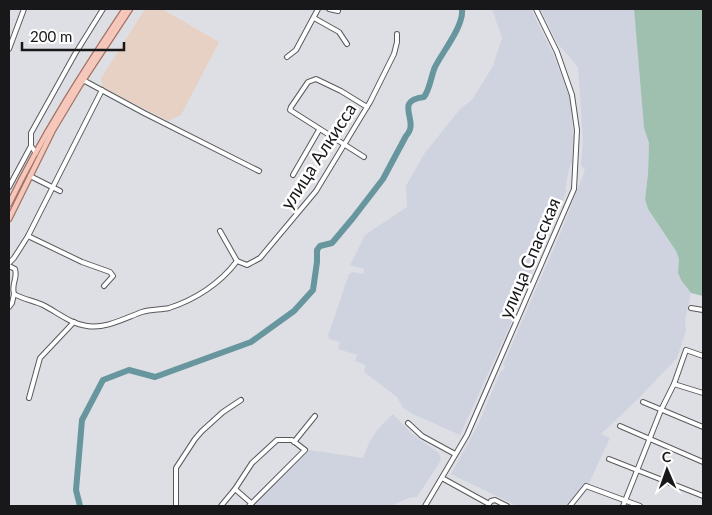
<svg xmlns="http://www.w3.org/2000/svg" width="712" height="515" viewBox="0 0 712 515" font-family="Lato,sans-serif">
	<rect width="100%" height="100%" fill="#dedfe4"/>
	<path fill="#e7d1c5" d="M145,9H162L219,42L181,115L168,121L102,87L101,78Z"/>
	<g fill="#cfd3df">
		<path d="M492,9H531L555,58L569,96L574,139L573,140L572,164L570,165L565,190H567L544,244H541L513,319L460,435L413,414L403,408L397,397L364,372L366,365L355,361L357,355L338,349L340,342L329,339L328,336L349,274L353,272L363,274L364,269L350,265L365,235L407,207L406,186L424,154L461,108L472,100L493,66L502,38Z"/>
		<path d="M540,9H634L644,128L649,143L648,174L645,199L648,209L676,251L679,259L678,273L681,280L691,293L685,320L686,331L677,358L638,399L601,434L610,438L588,485L572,506H517L451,474L477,427L501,371H503L505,366L503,365L561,232L585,170L581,165L583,140L578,67L558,44Z"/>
		<path d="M393,414L412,434L439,453L441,460L417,497L408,498L391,506H253L309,450L363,458L369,443L377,430Z"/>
	</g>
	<path fill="#a0c0af" d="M634,9H703V296L691,293L681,280L678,273L679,259L676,251L648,209L645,199L648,174L649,143L644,128Z"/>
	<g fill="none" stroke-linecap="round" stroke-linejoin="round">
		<path stroke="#68969e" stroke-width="6" d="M80,506L76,490L82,420L103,380L129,370L155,377L251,342L294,311L313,290L317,262V250L320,246L332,243L353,218L383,179L406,136C421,121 392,101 424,97C430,89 431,76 435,67C443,51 464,26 462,9"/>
		<defs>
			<g id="minor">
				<path d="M329,9L338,11"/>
				<path d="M314,18L339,32L347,44"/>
				<path d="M9,49L24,9"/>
				<path d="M287,57L296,50L318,9"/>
				<path d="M83,80L144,113L259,171"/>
				<path d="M36,153L31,146V133L75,54L103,9"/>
				<path d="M364,157L290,110L291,107L308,82L316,79L341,91L367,107"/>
				<path d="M293,175L319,130"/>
				<path d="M30,176L60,191"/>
				<path d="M9,187L31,146"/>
				<path d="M220,231L237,261"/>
				<path d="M28,236L82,262L110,272L113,276L104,286"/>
				<path d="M237,261L247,265L260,258L316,191L370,102L394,54L397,42V34"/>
				<path d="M9,263L14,258L28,236L102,90"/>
				<path d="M9,266L15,269C18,279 11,283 14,294C23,299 34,301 43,305C57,312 71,324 87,326C106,329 125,318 142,312C151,309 160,310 169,308C194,300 220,284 237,261"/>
				<path d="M9,307L12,303L14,294"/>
				<path d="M691,308L703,310"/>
				<path d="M674,384L703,393"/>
				<path d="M29,398L40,358L74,322"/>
				<path d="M643,402L703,427"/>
				<path d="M408,423L422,436L455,454"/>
				<path d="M620,426L703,462"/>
				<path d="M294,442L315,416"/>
				<path d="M609,459L703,496"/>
				<path d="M442,478L489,504L491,501L495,500L507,506"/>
				<path d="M235,489L251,503"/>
				<path d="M176,506V468L195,439L202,431L223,412L241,400"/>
				<path d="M221,506L235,489L252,463L277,440H292L305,450L249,506"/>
				<path d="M425,506L467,435L574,189L577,130L572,95L557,52L536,9"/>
				<path d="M570,506L586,486L640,506"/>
				<path d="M623,506L661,410L674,384L686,350L703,356"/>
			</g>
			<g id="major">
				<path d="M9,204C42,136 83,72 125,9"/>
				<path d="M9,219L53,130L80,85L130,9"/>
			</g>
		</defs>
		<use href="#minor" stroke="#595a5e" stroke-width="6"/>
		<use href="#major" stroke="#a47266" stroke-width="7"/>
		<use href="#minor" stroke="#fff" stroke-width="4"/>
		<use href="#major" stroke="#f6c8bc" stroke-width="4.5"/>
	</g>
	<g text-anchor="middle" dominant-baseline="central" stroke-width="5" stroke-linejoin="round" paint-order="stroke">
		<g font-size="18" fill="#18181a" stroke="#fff">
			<text transform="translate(318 156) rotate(-57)">улица Алкисса</text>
			<text transform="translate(529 258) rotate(-67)">улица Спасская</text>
		</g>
	</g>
	<rect width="712" height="515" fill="none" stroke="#18181a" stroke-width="20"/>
	<g transform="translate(667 470) rotate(358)" stroke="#ffffff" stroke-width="4" paint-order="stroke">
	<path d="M0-4L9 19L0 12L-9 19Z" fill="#18181a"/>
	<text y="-8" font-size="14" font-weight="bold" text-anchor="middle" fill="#18181a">С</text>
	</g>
	<path d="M22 42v8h102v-8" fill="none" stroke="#18181a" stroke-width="2.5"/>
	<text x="30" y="42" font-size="15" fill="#18181a" stroke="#ffffff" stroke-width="4" paint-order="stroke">200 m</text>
</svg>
